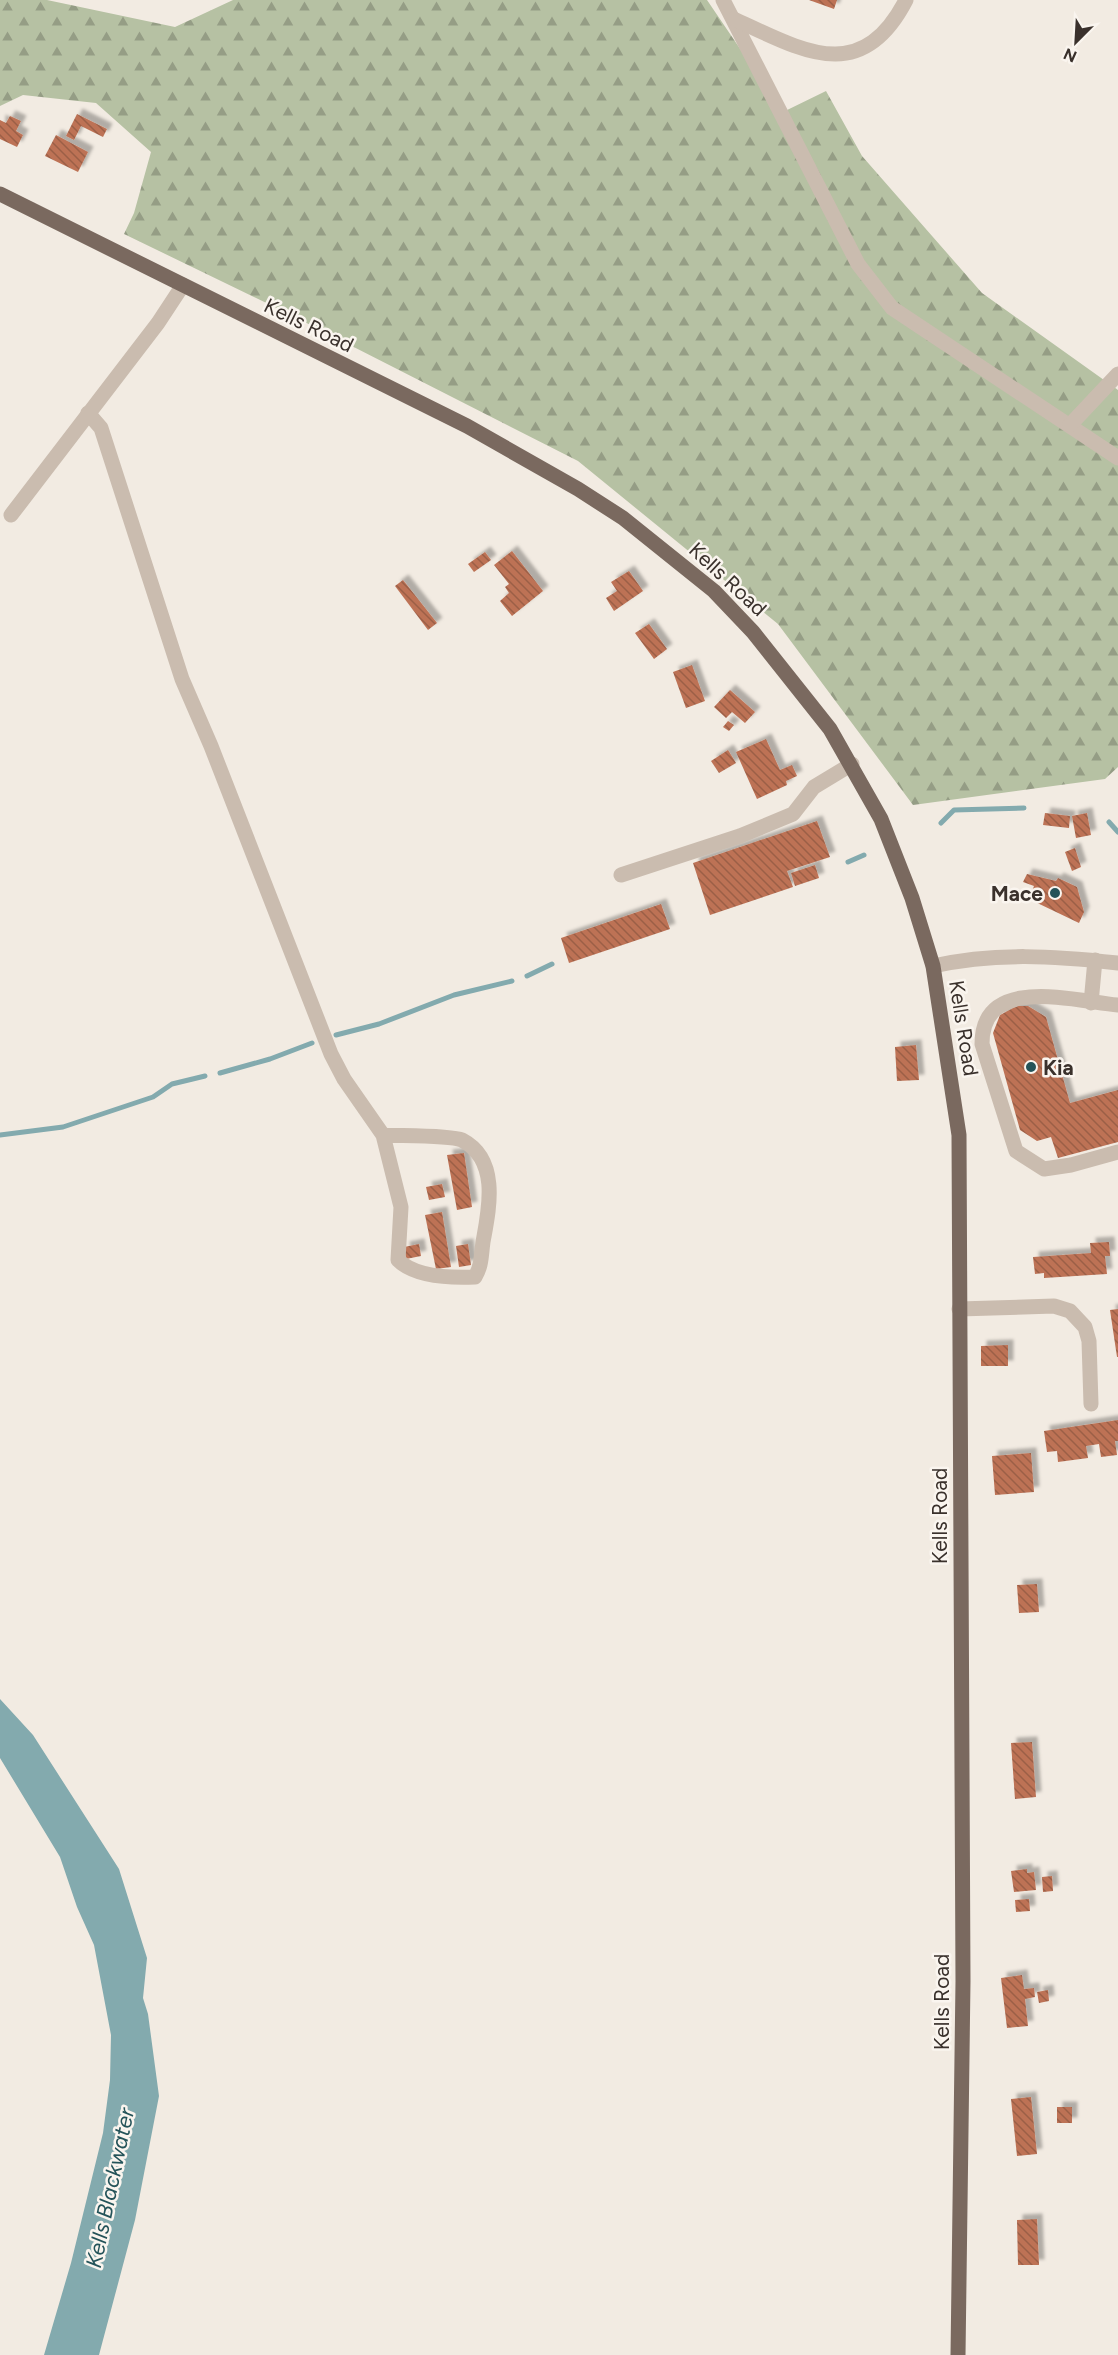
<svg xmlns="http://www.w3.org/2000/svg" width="1118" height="2355" viewBox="0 0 1118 2355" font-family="Figtree,sans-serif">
	<defs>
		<pattern id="forest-firs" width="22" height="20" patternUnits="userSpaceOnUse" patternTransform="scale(1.5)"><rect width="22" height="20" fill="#b6c1a3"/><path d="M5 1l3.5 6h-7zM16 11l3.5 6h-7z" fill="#959d85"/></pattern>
		<pattern id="building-back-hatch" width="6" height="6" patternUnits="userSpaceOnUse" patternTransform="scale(1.5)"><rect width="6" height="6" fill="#bd7255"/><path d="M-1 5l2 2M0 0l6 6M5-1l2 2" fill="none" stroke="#9b5e47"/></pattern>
		<filter id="shadow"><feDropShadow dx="5.5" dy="-5.5" stdDeviation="1.5" flood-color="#0004"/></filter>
	</defs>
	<rect width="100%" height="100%" fill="#f2ebe2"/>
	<path fill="url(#forest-firs)" d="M0,0H47L175,27L233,0H707L783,112L826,91L862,156L982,293L1118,390V767L1105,779L913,805L778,624L578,461L283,311L124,234L134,213L151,152L96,103L23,95L0,106Z"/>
	<path fill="#83aaae" d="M0,1699L33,1735L119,1869L147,1958L143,1998L148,2014L159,2096L135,2220L99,2355H44L71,2263L103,2133L110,2080L111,2035L94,1945L77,1907L60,1857L0,1758Z"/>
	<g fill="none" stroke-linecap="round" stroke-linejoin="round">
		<g stroke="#83aaae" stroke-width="5">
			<path d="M1109,822L1118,832"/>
			<path d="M941,823L954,810L1024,808"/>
			<path d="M848,862L864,855"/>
			<path d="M527,976L552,964"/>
			<path d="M336,1035L379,1024L454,995L512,981"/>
			<path d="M220,1073L270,1059L312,1043"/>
			<path d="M0,1135L63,1127L153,1097L172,1084L205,1076"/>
		</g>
	</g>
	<g fill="url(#building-back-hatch)" filter="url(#shadow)">
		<path d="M809,0H837L834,9Z"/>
		<path d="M77,114L107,129L103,137L81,126L74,140L66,136Z"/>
		<path d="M10,116L21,121L16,131L23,135L17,147L0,139V120L6,123Z"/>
		<path d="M56,135L88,152L78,172L45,156Z"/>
		<path d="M512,551L543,591L512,616L500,601L509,593L505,587L509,584L494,565Z"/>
		<path d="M485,552L491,560L474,572L468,564Z"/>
		<path d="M629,571L643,591L614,611L606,598L617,591L611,582Z"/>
		<path d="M403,580L437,623L428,630L395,586Z"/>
		<path d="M649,624L667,649L654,659L635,633Z"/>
		<path d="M692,665L705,701L686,708L673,672Z"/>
		<path d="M730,690L755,712L745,723L732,712L726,718L714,707Z"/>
		<path d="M728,721L734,725L729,731L723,727Z"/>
		<path d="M766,739L780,770L792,765L797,776L786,781L787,785L757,799L736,752Z"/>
		<path d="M728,750L736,763L719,773L711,761Z"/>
		<path d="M1045,813L1070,816L1069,828L1043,825Z"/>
		<path d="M1087,813L1091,835L1076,838L1072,816Z"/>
		<path d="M817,821L830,857L787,871L793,887L710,915L693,863Z"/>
		<path d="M1075,848L1081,867L1072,871L1065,852Z"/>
		<path d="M815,865L819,878L795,886L791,873Z"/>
		<path d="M1027,874L1056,881L1058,878L1077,887L1084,912L1079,923L1029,899L1034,886L1023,882Z"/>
		<path d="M661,904L670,929L569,963L561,938Z"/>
		<path d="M1017,1006H1028L1046,1017L1070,1103L1118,1090V1142L1058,1158L1051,1137L1037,1141L1020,1130L993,1033L1000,1015Z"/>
		<path d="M916,1045L919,1080L897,1081L895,1047Z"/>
		<path d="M464,1153L472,1207L457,1210L447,1155Z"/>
		<path d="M442,1184L445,1197L429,1200L426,1187Z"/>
		<path d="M442,1212L451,1267L436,1269L425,1215Z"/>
		<path d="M1109,1242L1110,1256H1105L1107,1274L1044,1278V1273L1035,1274L1033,1257L1091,1253L1090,1243Z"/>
		<path d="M419,1244L421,1256L406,1259L404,1247Z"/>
		<path d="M468,1244L471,1265L459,1267L456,1246Z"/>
		<path d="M1118,1309V1357H1117L1110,1310Z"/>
		<path d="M1008,1345V1366H981V1346Z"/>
		<path d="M1118,1420V1441H1115L1117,1455L1101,1457L1099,1444L1086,1446L1088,1458L1058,1462L1057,1451L1047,1452L1044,1431Z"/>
		<path d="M1031,1453L1034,1492L995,1495L992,1456Z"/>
		<path d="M1037,1584L1039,1612L1019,1613L1017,1585Z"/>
		<path d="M1032,1742L1036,1797L1015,1799L1011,1743Z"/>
		<path d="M1027,1869V1873L1034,1872L1036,1890L1014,1892L1011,1871Z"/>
		<path d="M1052,1876L1053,1891L1043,1892L1042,1877Z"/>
		<path d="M1029,1899L1030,1911L1016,1912L1015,1900Z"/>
		<path d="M1022,1975L1024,1989L1034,1988L1035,1997L1025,1999L1028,2026L1007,2028L1001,1978Z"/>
		<path d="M1048,1990L1049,2001L1039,2003L1037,1992Z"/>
		<path d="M1031,2097L1037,2154L1017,2156L1011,2099Z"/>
		<rect x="1057" y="2107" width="15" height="16"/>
		<path d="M1037,2219L1039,2265H1018L1017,2220Z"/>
	</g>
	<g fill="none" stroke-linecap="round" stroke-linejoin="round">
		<g stroke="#cabcaf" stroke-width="15">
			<path d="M723,0L858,264L892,308L1118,458"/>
			<path d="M734,19C802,50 861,87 906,0"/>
			<path d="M88,413L101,428L182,679L211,746L331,1054L344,1079L383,1135C399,1136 450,1135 462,1140C500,1160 489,1209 483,1242C481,1256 482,1265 475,1277C452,1278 415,1277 398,1260L401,1207L383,1135"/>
			<path d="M1070,425L1118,374"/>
			<path d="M11,515L158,323L183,285"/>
			<path d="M621,875L740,836L793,814L814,787L852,764"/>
			<path d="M933,966C995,952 1055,956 1118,963"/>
			<path d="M1091,1003L1095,960"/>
			<path d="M1118,1005C1074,1001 982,974 982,1044L1016,1151L1044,1169L1071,1165L1118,1152"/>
			<path d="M959,1309L1054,1306L1070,1311L1085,1327L1089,1341L1091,1404"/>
		</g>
		<path stroke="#7a695f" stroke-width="15" d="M0,194L467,426L578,489L623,518L714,591L753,632L830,729L881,819L912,898L933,966L959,1135L963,1981L958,2355"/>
	</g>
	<g fill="#245359" stroke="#faf5ef" stroke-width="2">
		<circle cx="1055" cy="893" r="6"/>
		<circle cx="1031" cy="1067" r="6"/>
	</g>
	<g text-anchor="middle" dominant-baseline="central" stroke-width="5" stroke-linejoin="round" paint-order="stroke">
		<g font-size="21" fill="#3a312c" stroke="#faf5ef">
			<text transform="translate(309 325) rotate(26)">Kells Road</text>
			<text transform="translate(728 579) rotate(43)">Kells Road</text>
			<text transform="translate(964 1028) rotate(81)">Kells Road</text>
			<text transform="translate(939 1516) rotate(-90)">Kells Road</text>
			<text transform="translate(941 2002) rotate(-90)">Kells Road</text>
		</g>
		<g font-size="21" font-weight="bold" fill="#3a312c" stroke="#faf5ef" text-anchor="end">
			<text x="1043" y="893">Mace</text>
			<text x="1043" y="1067" text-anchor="start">Kia</text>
		</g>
		<g font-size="22" font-style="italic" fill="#245359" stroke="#faf5ef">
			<text transform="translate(110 2188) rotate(-78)">Kells Blackwater</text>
		</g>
	</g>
	<g transform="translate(1076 42) rotate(204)" stroke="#faf5ef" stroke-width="4.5" paint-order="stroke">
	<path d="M0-4.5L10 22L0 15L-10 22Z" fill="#3a312c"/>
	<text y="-9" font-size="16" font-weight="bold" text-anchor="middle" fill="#3a312c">N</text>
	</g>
</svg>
